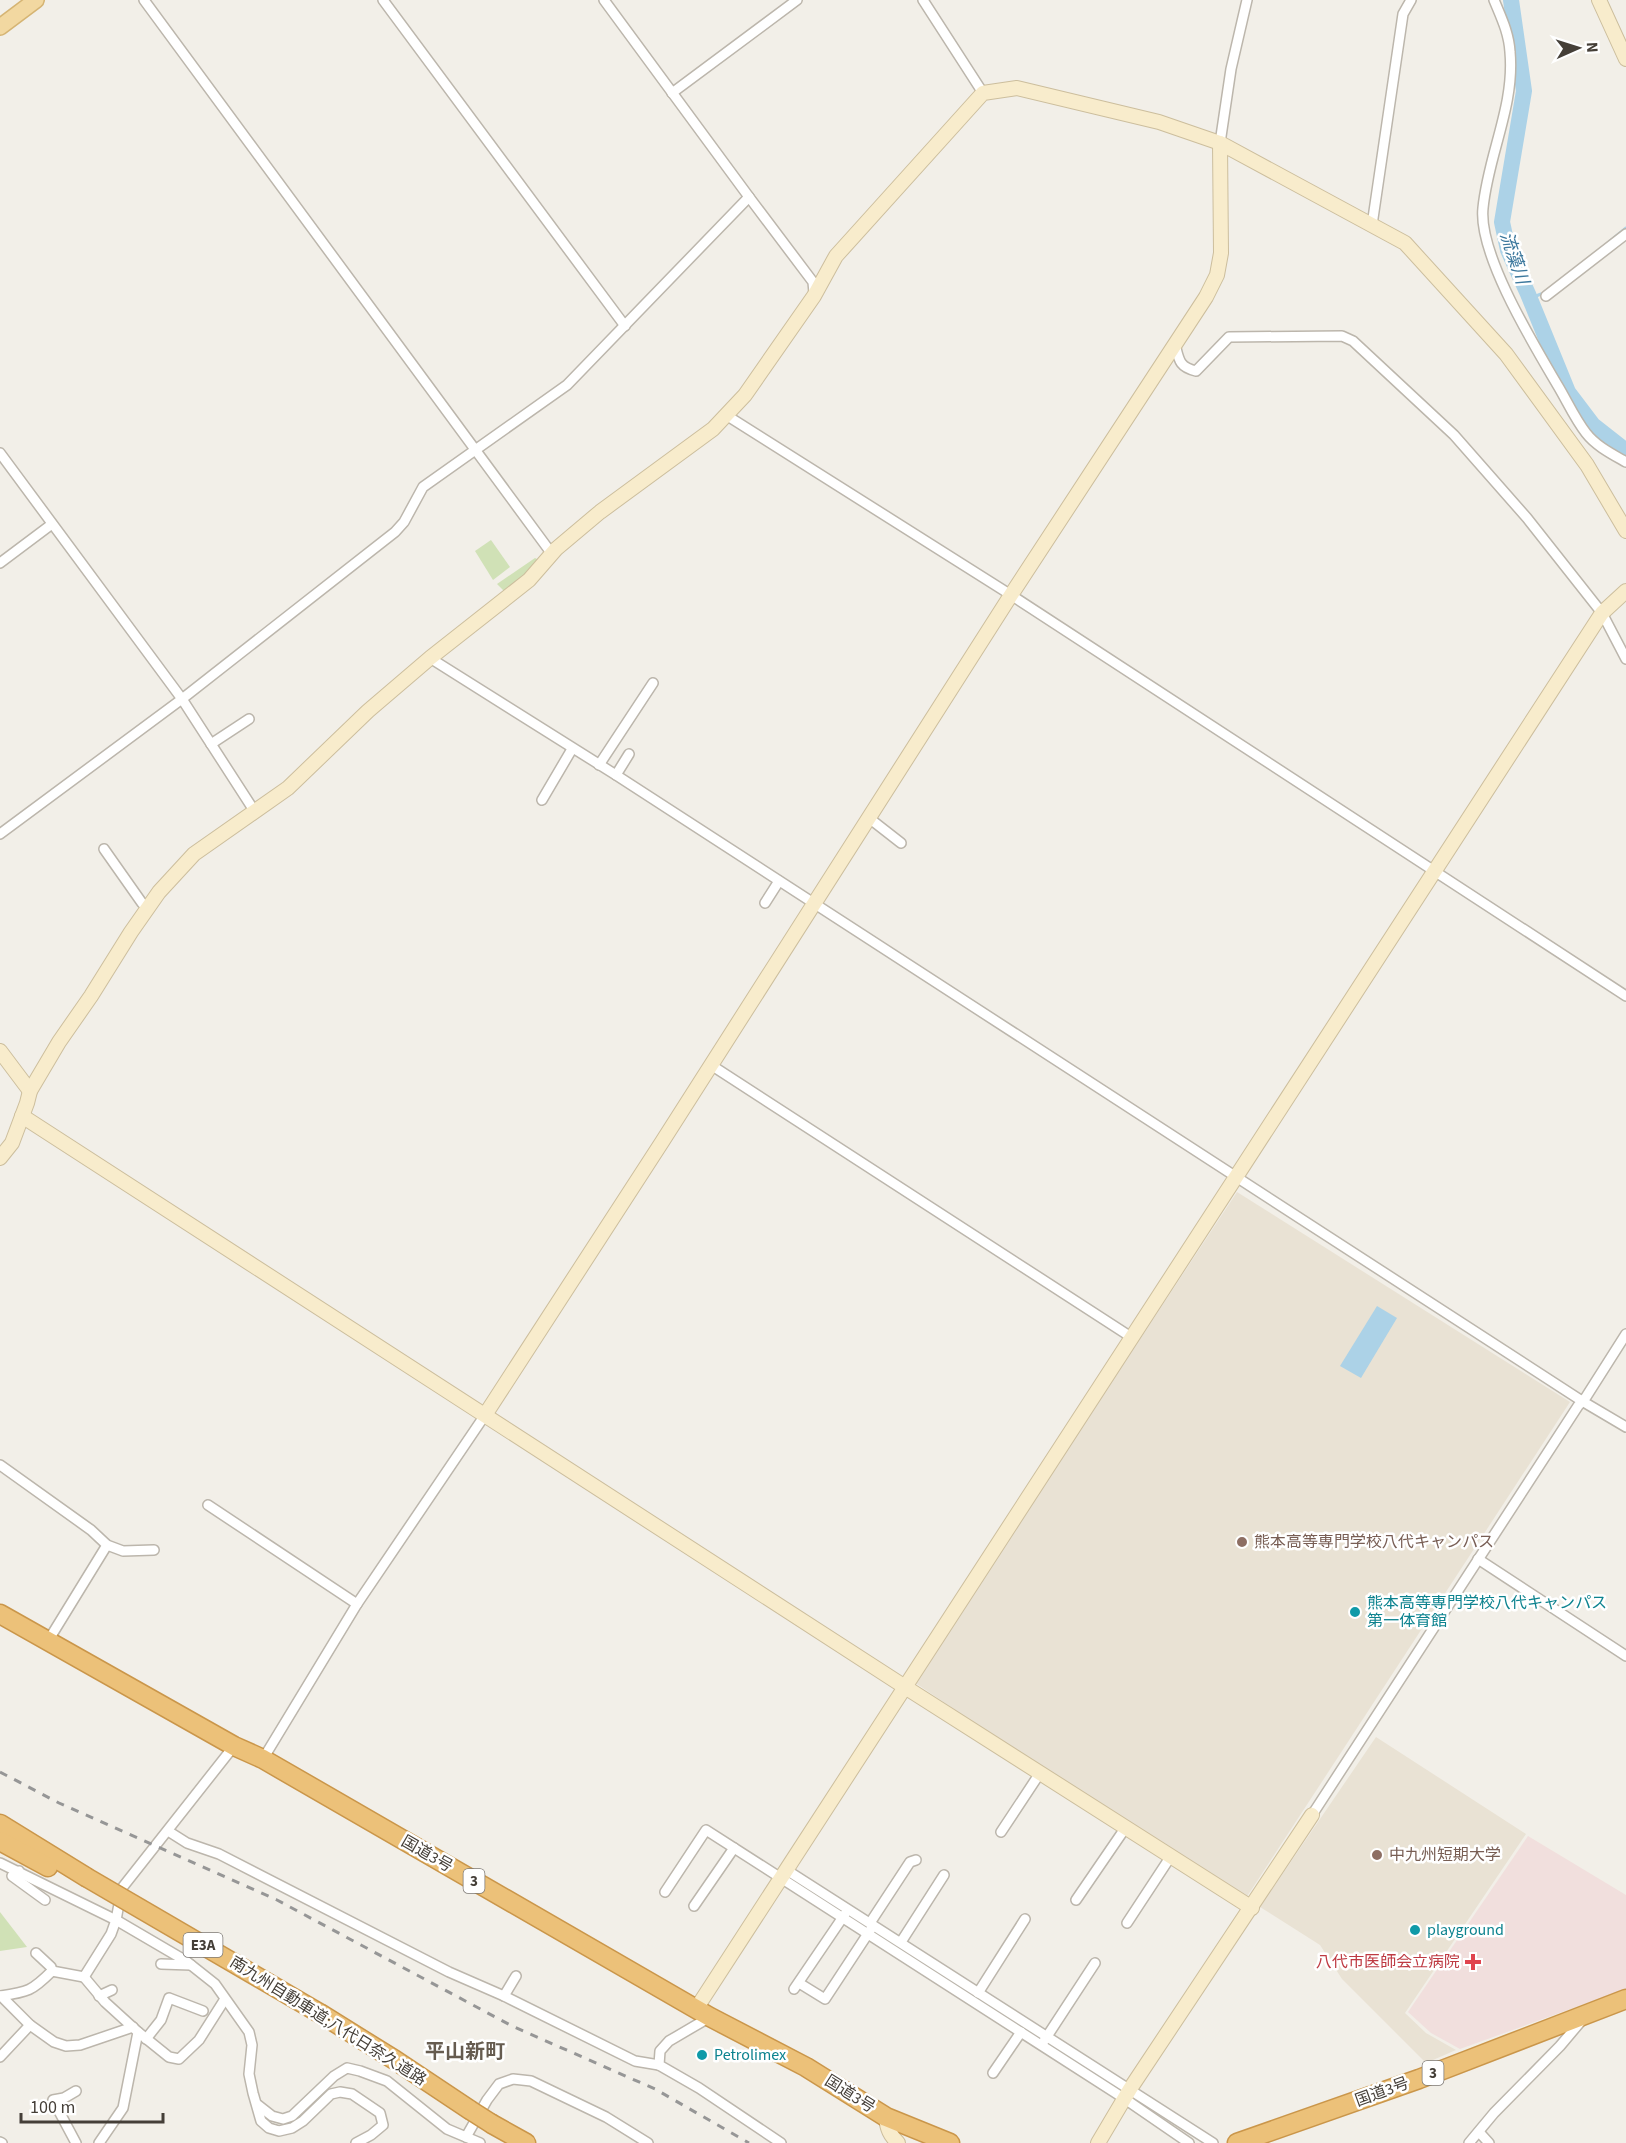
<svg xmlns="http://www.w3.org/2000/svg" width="1626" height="2143" viewBox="0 0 1626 2143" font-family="'Source Sans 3','Noto Sans JP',sans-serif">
	<rect width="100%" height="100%" fill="#f2efe8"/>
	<g fill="#e9e2d4">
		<path d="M1237,1192L1570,1402L1246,1898L1171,1856L914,1682Z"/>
		<path d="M1376,1737L1526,1834L1405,2013L1426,2033L1456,2050L1426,2063L1342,1979L1320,1945L1260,1907Z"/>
	</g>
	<path fill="#f1dfdd" d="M1528,1836L1626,1895V1989L1460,2049L1431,2033L1408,2012Z"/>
	<g fill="#d0e1b6">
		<path d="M491,540L510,567L493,580L475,551Z"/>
		<path d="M535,558L539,560L538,563L506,593L497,584Z"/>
		<path d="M0,1912L27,1947L0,1951Z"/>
	</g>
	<path fill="#acd2e7" d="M1377,1306L1397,1318L1361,1378L1340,1366Z"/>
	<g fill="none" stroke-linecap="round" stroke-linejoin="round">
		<g stroke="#acd2e7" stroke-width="3">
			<path d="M1609,242L1626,228"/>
			<path d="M1528,294L1536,296L1541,294"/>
		</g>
		<path stroke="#acd2e7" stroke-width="16" d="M1511,0L1524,91L1502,222L1508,250L1528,294L1568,392L1593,425L1626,451"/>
		<defs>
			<g id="street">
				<path d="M144,0L552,554"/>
				<path d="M383,0L625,326"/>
				<path d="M923,0L983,93"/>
				<path d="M1494,0C1501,17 1509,33 1510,52C1515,106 1488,155 1483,208C1478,254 1534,345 1558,386C1567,401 1575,419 1586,433C1596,446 1612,454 1626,462"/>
				<path d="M672,93L797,0"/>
				<path d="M1220,143L1231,69L1247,0"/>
				<path d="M749,197L813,282L814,293"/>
				<path d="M1372,225L1403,14L1411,0"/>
				<path d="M1546,296L1626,234"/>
				<path d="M1175,344C1179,360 1179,367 1196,371L1229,337L1342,336L1353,341L1454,435L1527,518L1602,613L1626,659"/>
				<path d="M726,415L1011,595L1626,996"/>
				<path d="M0,453L182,699L255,812"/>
				<path d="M0,563L52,524"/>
				<path d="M430,658L616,775L1582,1401L1626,1427"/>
				<path d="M211,744L249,719"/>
				<path d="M599,765L653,683"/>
				<path d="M616,775L629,754"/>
				<path d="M542,800L572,749"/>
				<path d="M869,818L901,843"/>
				<path d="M0,834L182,699L395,532L404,522L423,487L567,385L749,197L604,0"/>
				<path d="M104,849L142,903L148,908"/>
				<path d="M765,903L779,881"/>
				<path d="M711,1065L1131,1337"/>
				<path d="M0,1465L91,1530L107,1545L123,1551L154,1550"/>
				<path d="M208,1505L357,1604"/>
				<path d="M1478,1559L1626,1656"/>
				<path d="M48,1641L107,1545"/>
				<path d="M263,1759L357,1604L485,1415"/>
				<path d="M1312,1815L1578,1406L1586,1397L1626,1334"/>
				<path d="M168,1831L187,1843L219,1854L449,1972L504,1996L635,2061L659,2065"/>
				<path d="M1001,1832L1040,1773"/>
				<path d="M0,1863L116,1920L186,1961L215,1984L249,2032L252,2045L249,2074L253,2093L261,2121L269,2128L279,2131L292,2128L303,2121L331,2094L340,2092L352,2094L380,2113L383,2125L371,2135L356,2143"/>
				<path d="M785,1869L1213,2143"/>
				<path d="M19,1871L12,1876L45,1900"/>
				<path d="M665,1892L706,1830L1125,2099L1189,2143"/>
				<path d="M1076,1900L1126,1827"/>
				<path d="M694,1906L734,1848"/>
				<path d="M870,1923L910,1862L916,1860"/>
				<path d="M1127,1923L1171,1856"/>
				<path d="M901,1942L944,1875"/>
				<path d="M36,1953L51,1967L52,1971"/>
				<path d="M161,1964L191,1965"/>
				<path d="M84,1977L111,1934L116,1920L122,1888L234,1746"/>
				<path d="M84,1977L105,2002L138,2032L123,2108L99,2143"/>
				<path d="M799,1983L825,1999L871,1929"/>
				<path d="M794,1989L845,1914"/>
				<path d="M978,1993L1025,1919"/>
				<path d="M0,1996C28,1992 32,1991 52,1971L84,1977"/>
				<path d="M1,1996L30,2025L54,2042L66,2046L80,2045L133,2027"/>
				<path d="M99,1996L112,1990"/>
				<path d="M504,1996L516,1976"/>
				<path d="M710,2017L669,2041L660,2051L659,2065L699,2088L781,2143"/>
				<path d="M138,2032L169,2057L179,2059L199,2040L225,1999"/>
				<path d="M146,2039L161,2020L169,1998L203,2011"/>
				<path d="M1044,2041L1095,1963"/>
				<path d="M0,2057L30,2025"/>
				<path d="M993,2073L1021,2032"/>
				<path d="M76,2091L64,2098L53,2100L76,2143"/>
				<path d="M258,2105L272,2116L283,2119L292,2116L334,2076L347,2068L360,2071L387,2081L447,2129L480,2143"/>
				<path d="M1479,2132L1489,2143"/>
				<path d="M466,2137L487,2100L499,2084L513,2079L531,2081L606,2117L648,2143"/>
				<path d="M0,2142L2,2143"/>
				<path d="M1469,2143L1494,2113L1560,2046L1582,2020"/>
			</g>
			<g id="secondary">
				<path d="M1599,0L1626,59"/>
				<path d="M0,1051L30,1091"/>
				<path d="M22,1116L905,1687L1252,1908"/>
				<path d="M0,1158L12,1143L27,1103L30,1091L59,1042L91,996L131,932L159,892L194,854L288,788L368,711L430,658L529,580L556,549L600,512L713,429L745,395L814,296L836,256L983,93L1017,88L1159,122L1220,143L1405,243L1506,354L1587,465L1626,531"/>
				<path d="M485,1415L662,1142L1011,595L1206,297L1217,275L1221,253L1220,143"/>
				<path d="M696,2009L1602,613L1626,591"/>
				<path d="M886,2117C887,2129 890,2135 898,2143"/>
				<path d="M1098,2143L1130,2089L1312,1815"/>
			</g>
			<path id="primary" d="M0,27L36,0"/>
			<g id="highway">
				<path d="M0,1614L234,1746L263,1759L710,2017L806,2067L886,2117L950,2143"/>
				<path d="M0,1824L86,1877"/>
				<path d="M0,1841L48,1867"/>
				<path d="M321,2014L395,2060L470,2110"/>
				<path d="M492,2124L526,2143"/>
				<path d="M1237,2143L1419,2079L1626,1999"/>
			</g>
		</defs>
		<use href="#street" stroke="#bcb6ac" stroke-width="12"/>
		<use href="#secondary" stroke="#ccbe9d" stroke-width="16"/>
		<use href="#primary" stroke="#d5b473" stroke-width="18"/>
		<use href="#highway" stroke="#ca964a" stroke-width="21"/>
		<use href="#street" stroke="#fff" stroke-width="9"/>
		<use href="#secondary" stroke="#f8eccc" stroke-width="14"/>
		<use href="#primary" stroke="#f2d8a1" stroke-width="15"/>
		<use href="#highway" stroke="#ecc179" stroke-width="18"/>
		<path stroke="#969696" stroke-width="3" stroke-dasharray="8 8" stroke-linecap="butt" d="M0,1772L59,1803L277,1900L512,2026L655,2089L749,2143"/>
		<defs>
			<g id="highway-bridge">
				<path d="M86,1877L321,2014"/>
				<path d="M470,2110L492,2124"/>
			</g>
		</defs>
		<use href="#highway-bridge" stroke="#ca964a" stroke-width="21" stroke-linecap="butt"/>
		<use href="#highway-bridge" stroke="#ecc179" stroke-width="18"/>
	</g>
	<g fill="#8d6e63" stroke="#fff" stroke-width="2">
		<circle cx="1242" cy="1542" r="6"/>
		<circle cx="1377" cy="1855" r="6"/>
	</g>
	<g fill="#0f9aa8" stroke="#fff" stroke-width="2">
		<circle cx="1355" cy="1612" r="6"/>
		<circle cx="1415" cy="1930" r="6"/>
		<circle cx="702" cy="2055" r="6"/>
	</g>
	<path fill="#e0444e" stroke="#fff" stroke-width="2" d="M1470 1953h6v6h6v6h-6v6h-6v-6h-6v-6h6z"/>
	<g text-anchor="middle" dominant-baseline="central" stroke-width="5" stroke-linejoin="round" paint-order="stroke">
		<g fill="#fff" stroke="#7d7974" stroke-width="1.5">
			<rect x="463.5" y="1869" width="21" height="24" rx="4.5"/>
			<rect x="183.5" y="1933" width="39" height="24" rx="4.5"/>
			<rect x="1422.5" y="2061" width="21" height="24" rx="4.5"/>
		</g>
		<g font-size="15" font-weight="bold" fill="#453f38">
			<text x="474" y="1881">3</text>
			<text x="203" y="1945">E3A</text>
			<text x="1433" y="2073">3</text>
		</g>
		<g font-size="16" fill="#785e54" stroke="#fff" text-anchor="start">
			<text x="1254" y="1542">熊本高等専門学校八代キャンパス</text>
			<text x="1389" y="1855">中九州短期大学</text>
		</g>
		<g font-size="16" fill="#0d838f" stroke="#fff" text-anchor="start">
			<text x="1367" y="1603">熊本高等専門学校八代キャンパス<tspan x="1367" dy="18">第一体育館</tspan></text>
			<text x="1427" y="1930">playground</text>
			<text x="714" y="2055">Petrolimex</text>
		</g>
		<g font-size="16" fill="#453f38" stroke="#fff">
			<text transform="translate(427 1854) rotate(30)">国道3号</text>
			<text transform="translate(328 2021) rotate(32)">南九州自動車道;八代日奈久道路</text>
			<text transform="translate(1382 2092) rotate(-20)">国道3号</text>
			<text transform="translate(850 2094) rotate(32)">国道3号</text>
		</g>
		<g font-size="16" fill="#be3a42" stroke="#fff" text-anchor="end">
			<text x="1460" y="1962">八代市医師会立病院</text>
		</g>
		<g font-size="18" font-style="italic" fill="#3c789d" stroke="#fff">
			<text transform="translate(1514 258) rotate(71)">流藻川</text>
		</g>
		<g font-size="20" font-weight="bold" fill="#665c50" stroke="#fff">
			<text x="465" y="2052">平山新町</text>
		</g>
	</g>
	<g transform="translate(1578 48) rotate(87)" stroke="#ffffff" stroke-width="4.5" paint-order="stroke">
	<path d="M0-4.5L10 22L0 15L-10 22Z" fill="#453f38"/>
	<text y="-9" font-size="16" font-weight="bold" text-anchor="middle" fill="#453f38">N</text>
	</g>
	<path d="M21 2113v9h142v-9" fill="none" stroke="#453f38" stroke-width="3"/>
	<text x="30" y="2113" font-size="18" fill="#453f38" stroke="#ffffff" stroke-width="4.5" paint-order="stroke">100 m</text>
</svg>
